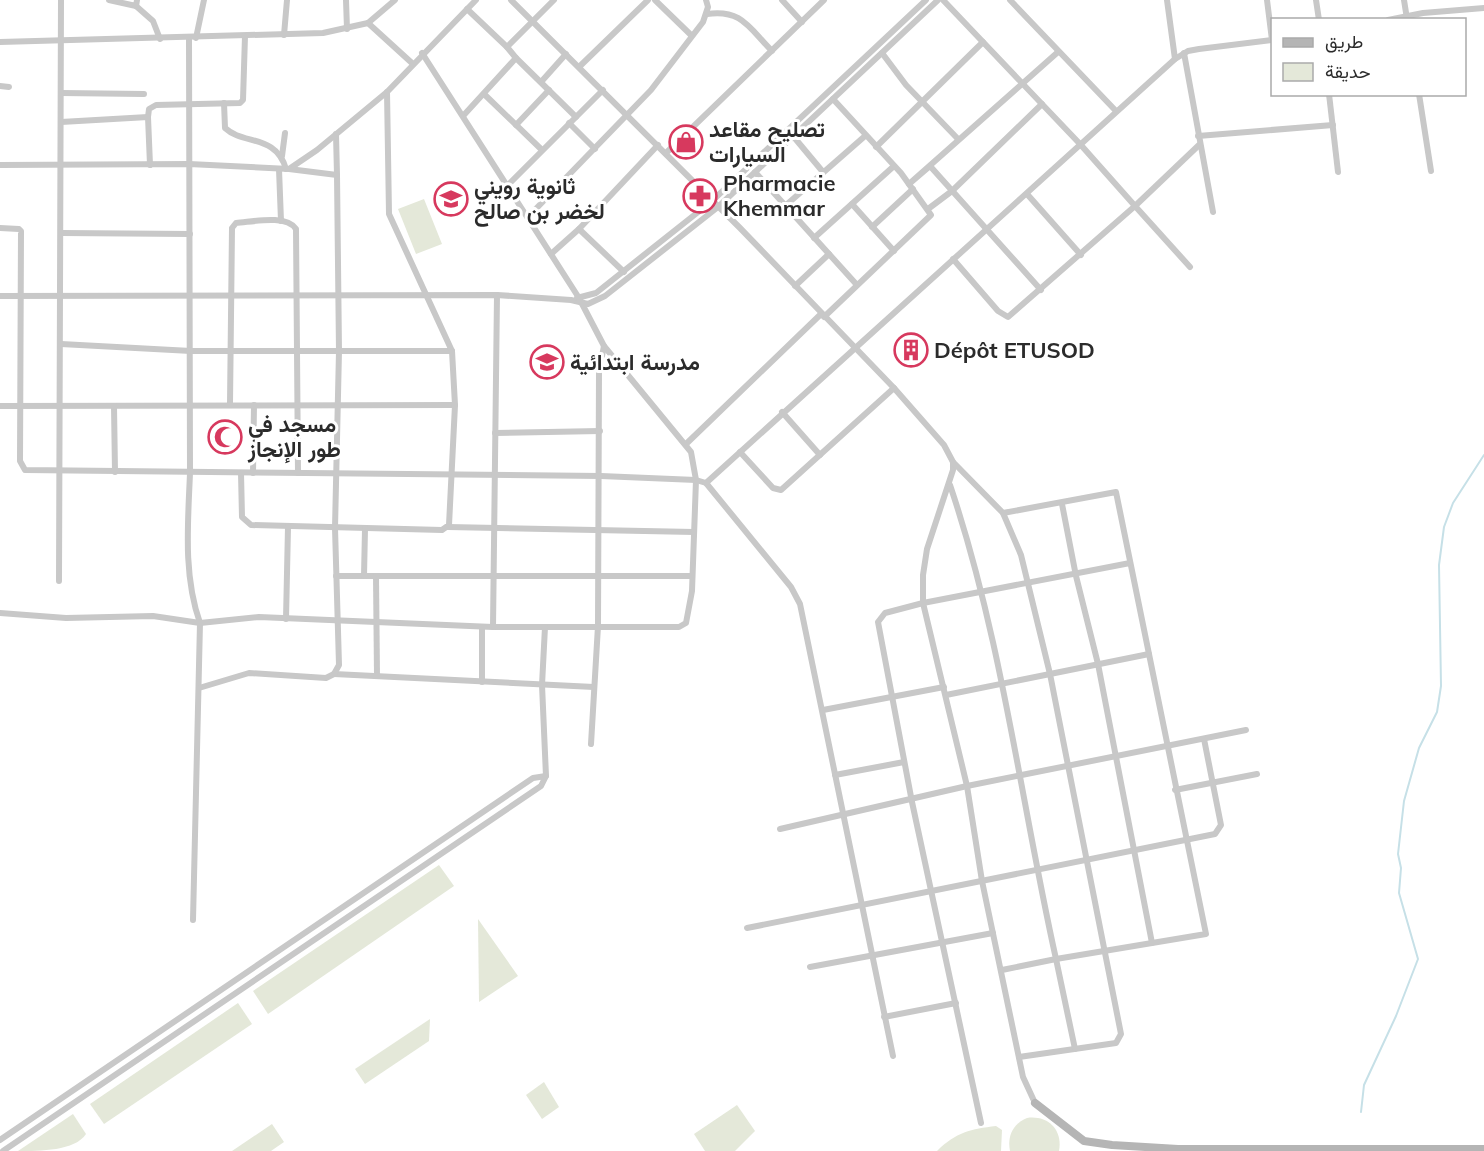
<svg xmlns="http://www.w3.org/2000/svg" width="1484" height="1151" viewBox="0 0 1484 1151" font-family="Mulish,Vazirmatn,sans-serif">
	<rect width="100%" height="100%" fill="#fff"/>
	<g fill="#e4e8d9">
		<path d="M424,199L442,244L416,254L398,209Z"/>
		<path d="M439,865L454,886L268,1014L253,991Z"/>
		<path d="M478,919L518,976L479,1002Z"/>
		<path d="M238,1003L252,1024L104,1124L90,1104Z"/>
		<path d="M430,1019L429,1041L365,1084L355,1069Z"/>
		<path d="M544,1082L559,1107L542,1119L526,1095Z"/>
		<path d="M737,1105L755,1131L735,1151H705L694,1134Z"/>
		<path d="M73,1114L86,1134C75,1151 40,1151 18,1151Z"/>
		<path d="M1027,1118C1048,1115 1063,1130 1059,1151H1010C1007,1136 1013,1124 1027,1118Z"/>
		<path d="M272,1124L284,1142L271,1151H232Z"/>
		<path d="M996,1126L1002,1130L1001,1151H937C956,1132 971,1129 996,1126Z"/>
	</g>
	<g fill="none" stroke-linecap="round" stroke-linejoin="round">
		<path stroke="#c6e0e7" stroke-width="2" d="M1361,1112L1364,1085L1396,1016L1418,959L1399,893L1401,868L1398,854L1404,801L1419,748L1437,712L1441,686L1439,565L1444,527L1453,503L1484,455"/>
		<g stroke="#c8c8c8" stroke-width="6">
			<path d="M109,0L136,6L137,0"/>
			<path d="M346,0L347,29"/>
			<path d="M511,0L740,228L894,388L944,445L953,462V470L927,549L923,575V603L967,786L982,881L1023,1077L1035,1103"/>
			<path d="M655,0L691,35"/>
			<path d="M782,0L802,22"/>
			<path d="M943,0L1080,144L1135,206L1008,317L998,311L953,259"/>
			<path d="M1010,0L1116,111"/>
			<path d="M1167,0L1175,59"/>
			<path d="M1267,0L1272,40"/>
			<path d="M1316,0L1319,20"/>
			<path d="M1404,0L1407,19"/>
			<path d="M136,6L153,21L160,39"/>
			<path d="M467,9L507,47"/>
			<path d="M707,14C742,9 749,28 772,51"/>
			<path d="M1388,20L1423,13L1484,8"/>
			<path d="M368,23L395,0"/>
			<path d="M284,35L287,0"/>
			<path d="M189,38L190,473C188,523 183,575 200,623L193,920"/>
			<path d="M196,38L204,0"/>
			<path d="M0,42L323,33L368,23L413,64"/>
			<path d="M882,53L906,85L958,139"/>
			<path d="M1184,53L1213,212"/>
			<path d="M516,58L576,117"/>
			<path d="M579,67L648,0"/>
			<path d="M541,82L566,54"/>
			<path d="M0,86L9,87"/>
			<path d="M61,93L144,94"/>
			<path d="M484,94L542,150"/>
			<path d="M1329,94L1338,172"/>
			<path d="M1419,94L1431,171"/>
			<path d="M224,103L225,128C243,145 276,134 286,169"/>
			<path d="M463,116L516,58L507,47L554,0"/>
			<path d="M148,117L149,109L156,105L240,103L243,100L245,36"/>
			<path d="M61,122L148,117L150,165"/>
			<path d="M569,123L595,149"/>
			<path d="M516,125L549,90"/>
			<path d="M336,134L337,175"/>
			<path d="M793,136L823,172"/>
			<path d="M1198,136L1333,125"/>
			<path d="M876,147L983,42"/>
			<path d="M666,153L824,0"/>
			<path d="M282,156L285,133"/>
			<path d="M0,165L189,164L289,169L317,150L387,92L476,0"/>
			<path d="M279,169L281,221"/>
			<path d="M755,172L857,285"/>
			<path d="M508,185L603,90"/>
			<path d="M1027,194L1081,255"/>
			<path d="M852,204L894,251"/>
			<path d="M785,206L865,136"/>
			<path d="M928,209L952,191L1042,104"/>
			<path d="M528,217L651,90L703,22L708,7L706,0"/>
			<path d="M872,227L913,189"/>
			<path d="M0,228L19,229L21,231L20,461L25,470L601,476L696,480L706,483L791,587L800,604L893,1056"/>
			<path d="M579,229L624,272"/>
			<path d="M61,233L190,234"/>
			<path d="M814,238L894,166"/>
			<path d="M551,254L579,229L658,145"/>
			<path d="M1190,267L1135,206L1199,145"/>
			<path d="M795,286L829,254"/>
			<path d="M1041,290L930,166L909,184L1058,52"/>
			<path d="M0,296L497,295L571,300L588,304L605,296L718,207L938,0"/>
			<path d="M577,298L596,293L712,201L926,0"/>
			<path d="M824,317L931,215L901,173L833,99"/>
			<path d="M61,344L191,351H452"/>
			<path d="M230,404L232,228L236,223C252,222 286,214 296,229L298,473"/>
			<path d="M0,406L455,405"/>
			<path d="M114,406L115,472"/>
			<path d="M782,412L820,455"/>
			<path d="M495,433L600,431"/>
			<path d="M686,444L821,314"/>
			<path d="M740,452L773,488L781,490L894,388"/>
			<path d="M953,462L1003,513L1021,555L1050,674L1121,1034L1116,1043L1019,1057"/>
			<path d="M241,473L242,517L251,525L442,530L449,525L455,405L452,351L389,214L387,92"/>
			<path d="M253,473L254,405"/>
			<path d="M706,483L1175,59L1188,51L1199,49L1272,40"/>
			<path d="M950,485C1002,639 1021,802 1056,959L1002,970"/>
			<path d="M1062,504L1076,576L1098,664L1152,943"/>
			<path d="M1003,513L1116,492L1206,934L1056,959L1075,1049"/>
			<path d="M448,527L694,532"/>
			<path d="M336,576H692"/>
			<path d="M364,576L365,529"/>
			<path d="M376,576L377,676"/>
			<path d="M59,581L61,0"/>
			<path d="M0,613L66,618L153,616L200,623L259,617L493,627H679L686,623L692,591L696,480L691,452L604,346L579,298L422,53"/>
			<path d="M286,619L288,527"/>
			<path d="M493,627L497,295"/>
			<path d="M334,674L594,687"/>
			<path d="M482,682V627"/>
			<path d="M199,688L249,673L326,678L334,674L339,665L335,528L339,351L337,175L289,169"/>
			<path d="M946,695L1149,654"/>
			<path d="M823,710L944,687"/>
			<path d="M591,744L598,626L599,371L604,346"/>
			<path d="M835,775L904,762"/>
			<path d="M1175,790L1257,774"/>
			<path d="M780,829L967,786L1246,730"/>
			<path d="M747,928L1215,834L1221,825L1204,739"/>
			<path d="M810,967L993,933"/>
			<path d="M884,1017L956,1003"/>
			<path d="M981,1123L912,802L878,622L885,613L923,603L1130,563"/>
			<path d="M0,1140L533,778L546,776"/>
			<path d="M3,1151L541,786L546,776L542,685L545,627"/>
		</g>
		<path stroke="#b5b5b5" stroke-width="8" d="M1035,1103L1084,1141L1112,1145L1178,1149H1484"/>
	</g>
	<defs>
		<symbol id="shop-ring" viewBox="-11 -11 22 22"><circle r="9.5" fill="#fff" stroke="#d7395e" stroke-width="1.5"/><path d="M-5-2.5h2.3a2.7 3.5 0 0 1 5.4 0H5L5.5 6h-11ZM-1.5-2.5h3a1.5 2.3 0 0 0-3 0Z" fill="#d7395e"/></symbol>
		<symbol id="pharmacy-ring" viewBox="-11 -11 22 22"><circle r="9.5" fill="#fff" stroke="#d7395e" stroke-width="1.5"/><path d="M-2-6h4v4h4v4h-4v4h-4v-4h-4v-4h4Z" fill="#d7395e"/></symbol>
		<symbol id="school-ring" viewBox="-11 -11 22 22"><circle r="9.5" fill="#fff" stroke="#d7395e" stroke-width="1.5"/><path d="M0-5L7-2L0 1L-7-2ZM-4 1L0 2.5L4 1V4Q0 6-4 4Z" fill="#d7395e"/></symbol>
		<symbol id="building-ring" viewBox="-11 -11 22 22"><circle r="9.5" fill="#fff" stroke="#d7395e" stroke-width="1.5"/><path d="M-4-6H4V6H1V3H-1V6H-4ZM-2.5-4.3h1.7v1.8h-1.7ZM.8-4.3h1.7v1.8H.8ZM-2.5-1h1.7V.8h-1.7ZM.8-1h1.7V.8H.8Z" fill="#d7395e"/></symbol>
		<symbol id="mosque-ring" viewBox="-11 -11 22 22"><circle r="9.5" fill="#fff" stroke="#d7395e" stroke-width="1.5"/><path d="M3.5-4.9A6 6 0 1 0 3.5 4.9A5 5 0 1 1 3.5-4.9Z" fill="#d7395e"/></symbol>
	</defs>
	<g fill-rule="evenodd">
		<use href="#shop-ring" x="667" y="123" width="38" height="38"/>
		<use href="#pharmacy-ring" x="681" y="177" width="38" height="38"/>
		<use href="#school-ring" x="432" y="180" width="38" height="38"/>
		<use href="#building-ring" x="892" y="331" width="38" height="38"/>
		<use href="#school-ring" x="528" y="343" width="38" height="38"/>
		<use href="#mosque-ring" x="206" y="418" width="38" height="38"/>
	</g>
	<g text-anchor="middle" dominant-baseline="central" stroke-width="6" stroke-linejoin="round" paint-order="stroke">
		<g font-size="22" font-weight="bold" fill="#2b2b2b" stroke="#fff" text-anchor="start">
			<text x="709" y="129">تصليح مقاعد<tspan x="709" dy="25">السيارات</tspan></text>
			<text x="723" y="183">Pharmacie<tspan x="723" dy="25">Khemmar</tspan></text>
			<text x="474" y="186">ثانوية رويني<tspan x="474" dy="25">لخضر بن صالح</tspan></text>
			<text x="934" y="350">Dépôt ETUSOD</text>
			<text x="570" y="362">مدرسة ابتدائية</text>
			<text x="248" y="424">مسجد في<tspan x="248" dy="25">طور الإنجاز</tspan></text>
		</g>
	</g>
	<rect x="1271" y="18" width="195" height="78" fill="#ffffff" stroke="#aaaaaa" stroke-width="1.5"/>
	<rect x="1283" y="38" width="30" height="9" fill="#b5b5b5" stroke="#aaaaaa" stroke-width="1.5"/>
	<text x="1325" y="48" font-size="18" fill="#2b2b2b">طريق</text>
	<rect x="1283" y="63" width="30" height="18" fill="#e4e8d9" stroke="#aaaaaa" stroke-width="1.5"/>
	<text x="1325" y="78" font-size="18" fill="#2b2b2b">حديقة</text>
</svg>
